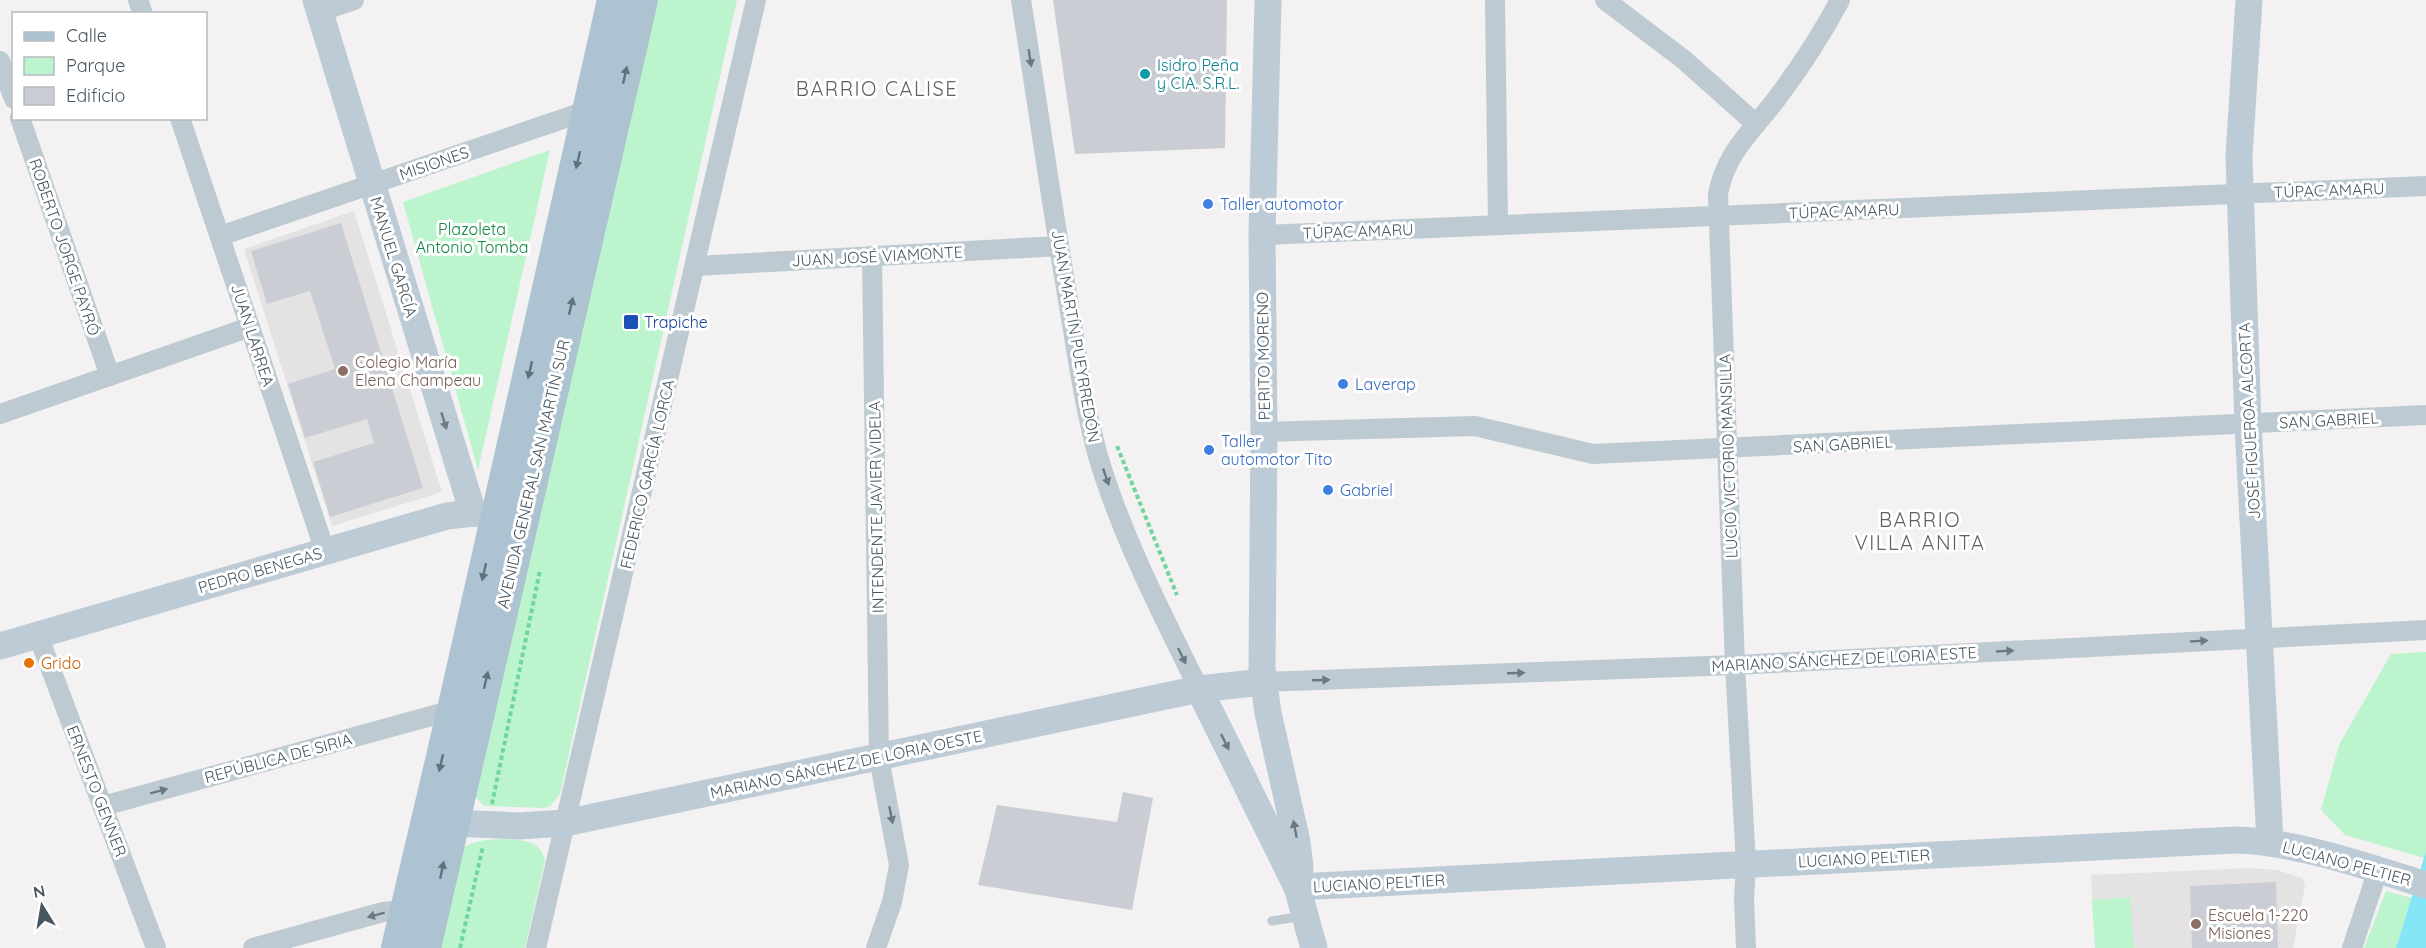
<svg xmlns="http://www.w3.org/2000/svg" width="2426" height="948" viewBox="0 0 2426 948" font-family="Quicksand,sans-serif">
	<rect width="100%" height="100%" fill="#f3f1f1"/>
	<g fill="#e5e2e3">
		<path d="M354,211L442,492L332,526L244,249Z"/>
		<path d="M2251,868L2277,870L2302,878L2305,886L2293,948H2095L2091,875Z"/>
	</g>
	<g fill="#bcf4cd">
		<path d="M656,0H737L560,794L550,806L544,808L484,806L473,794L630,124Z"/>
		<path d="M550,150L478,470L403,202Z"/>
		<path d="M2426,652V851L2424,858L2345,835L2321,810L2339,745L2391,654Z"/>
		<path d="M503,839C520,840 540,839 545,860L525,948H432L460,850C472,840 487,840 503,839Z"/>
		<path d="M2386,891L2412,898L2396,948H2364Z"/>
		<path d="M2130,897L2134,948H2095L2092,900Z"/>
	</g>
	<path fill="#85e7f5" d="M2426,851V948H2396Z"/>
	<g fill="#caced4">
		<path d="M1053,0H1227L1225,148L1075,154Z"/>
		<path d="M341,223L423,488L330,517L313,462L374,443L367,419L305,438L288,384L335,369L310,291L267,304L251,251Z"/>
		<path d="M1123,792L1153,798L1132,910L978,885L997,805L1117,822Z"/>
		<path d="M2276,882L2278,948H2192L2190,886Z"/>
	</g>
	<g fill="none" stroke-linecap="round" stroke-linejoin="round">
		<g stroke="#70d69b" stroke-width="4" stroke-dasharray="4.5 3" stroke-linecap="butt">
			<path d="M1117,446L1177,595"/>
			<path d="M492,804L540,570"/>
			<path d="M460,948L483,846"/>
		</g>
		<path stroke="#bdcad2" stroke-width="9" d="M1272,921L1303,916"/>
		<g stroke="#bdcad2" stroke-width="20">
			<path d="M138,0L143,14"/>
			<path d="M1021,0C1037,100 1051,201 1068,300C1077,353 1084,405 1098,456C1122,537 1162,614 1199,689"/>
			<path d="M1495,0L1498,225"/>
			<path d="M1605,0L1683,59L1756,124"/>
			<path d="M319,12L354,0"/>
			<path d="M0,61L14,99"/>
			<path d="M20,118L110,376"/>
			<path d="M180,118L325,551"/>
			<path d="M1262,235L2426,186"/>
			<path d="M220,236L589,110L596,111"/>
			<path d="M872,256L879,758L899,865L892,902L876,948"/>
			<path d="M696,266L1059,246"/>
			<path d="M0,414L250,327"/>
			<path d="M1264,432L1475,426L1593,454L2426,415"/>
			<path d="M38,635L156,948"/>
			<path d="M1263,682L1735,665L2426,630"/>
			<path d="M103,806L453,710"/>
			<path d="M253,948L383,912L416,909"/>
			<path d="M536,948L756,0"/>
			<path d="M1746,948L1744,899L1746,864L1735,665L1718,194C1725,153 1754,129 1778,97C1801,66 1822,34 1840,0"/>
			<path d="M2352,948L2378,870"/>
		</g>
		<g stroke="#bdcbd6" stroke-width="27">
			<path d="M316,0L473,513"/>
			<path d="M1268,0L1262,235L1264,432L1262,668L1268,713L1297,842L1300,867L1297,887"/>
			<path d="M2249,0L2239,156L2248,425L2270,842"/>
			<path d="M0,646L447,516L473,513L516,519"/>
			<path d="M1199,689L1297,887L1314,948"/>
			<path d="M432,822L519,826L565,823L1199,689L1263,682"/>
			<path d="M1297,887L2235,840C2294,841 2369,867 2426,885"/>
		</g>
		<g stroke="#aec3d2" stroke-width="32">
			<path d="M397,948L453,710L613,0"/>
			<path d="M425,948L642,0"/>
		</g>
	</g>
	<defs><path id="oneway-solid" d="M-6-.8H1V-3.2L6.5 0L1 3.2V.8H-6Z" transform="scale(1.5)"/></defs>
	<g fill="#6a7983">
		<use href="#oneway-solid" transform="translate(1030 58) rotate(81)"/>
		<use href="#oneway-solid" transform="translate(1106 477) rotate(71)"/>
		<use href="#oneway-solid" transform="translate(2199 641) rotate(-3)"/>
		<use href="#oneway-solid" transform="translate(2005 651) rotate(-3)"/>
		<use href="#oneway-solid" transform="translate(1182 656) rotate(64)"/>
		<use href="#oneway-solid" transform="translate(1516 673) rotate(-2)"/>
		<use href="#oneway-solid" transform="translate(1321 680) rotate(-2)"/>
		<use href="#oneway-solid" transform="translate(159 791) rotate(-15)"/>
		<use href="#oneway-solid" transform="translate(891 815) rotate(79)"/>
		<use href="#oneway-solid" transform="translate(376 915) rotate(165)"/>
	</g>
	<g fill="#61717d">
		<use href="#oneway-solid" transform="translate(625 75) rotate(-77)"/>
		<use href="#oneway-solid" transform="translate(578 160) rotate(103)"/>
		<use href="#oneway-solid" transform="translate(571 306) rotate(-77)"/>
		<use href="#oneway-solid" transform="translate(530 370) rotate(103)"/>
		<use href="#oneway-solid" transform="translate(484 572) rotate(103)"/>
		<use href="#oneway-solid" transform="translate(486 680) rotate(-77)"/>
		<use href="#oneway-solid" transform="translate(441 763) rotate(103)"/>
		<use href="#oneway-solid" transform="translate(442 870) rotate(-78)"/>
	</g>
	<g fill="#6a7984">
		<use href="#oneway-solid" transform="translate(444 421) rotate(73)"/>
		<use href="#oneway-solid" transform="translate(1225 742) rotate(64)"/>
		<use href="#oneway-solid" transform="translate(1295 829) rotate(-101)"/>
	</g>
	<circle fill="#0f9aa8" stroke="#fff" stroke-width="2" cx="1145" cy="74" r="6"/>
	<g fill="#3f7fe0" stroke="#fff" stroke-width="2">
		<circle cx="1208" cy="204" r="6"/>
		<circle cx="1343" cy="384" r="6"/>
		<circle cx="1209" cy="450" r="6"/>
		<circle cx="1328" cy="490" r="6"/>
	</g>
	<rect fill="#1a4fb4" stroke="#fff" stroke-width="2" x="623" y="314" width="16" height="16" rx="3"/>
	<g fill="#8d6e63" stroke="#fff" stroke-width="2">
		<circle cx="343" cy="371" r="6"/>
		<circle cx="2196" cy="924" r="6"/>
	</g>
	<circle fill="#e8710a" stroke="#fff" stroke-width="2" cx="29" cy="663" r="6"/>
	<g text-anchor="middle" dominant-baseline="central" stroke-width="6" stroke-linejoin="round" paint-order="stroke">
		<g font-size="16" fill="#0d838f" stroke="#fff" text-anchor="start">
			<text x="1157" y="65">Isidro Peña<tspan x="1157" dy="18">y CIA. S.R.L.</tspan></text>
		</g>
		<g font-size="16" fill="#475661" stroke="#fff">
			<text transform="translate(434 163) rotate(-19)">MISIONES</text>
			<text transform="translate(2329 190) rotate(-2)">TÚPAC AMARU</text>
			<text transform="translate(1844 211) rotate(-2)">TÚPAC AMARU</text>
			<text transform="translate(1358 231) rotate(-2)">TÚPAC AMARU</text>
			<text transform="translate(65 247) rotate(71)">ROBERTO JORGE PAYRÓ</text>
			<text transform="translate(877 256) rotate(-3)">JUAN JOSÉ VIAMONTE</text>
			<text transform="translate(394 257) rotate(73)">MANUEL GARCÍA</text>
			<text transform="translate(253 335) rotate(72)">JUAN LARREA</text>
			<text transform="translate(1076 336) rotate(80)">JUAN MARTÍN PUEYRREDÓN</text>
			<text transform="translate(1263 356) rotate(-91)">PERITO MORENO</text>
			<text transform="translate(2329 420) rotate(-3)">SAN GABRIEL</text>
			<text transform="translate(2249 421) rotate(-93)">JOSÉ FIGUEROA ALCORTA</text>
			<text transform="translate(1843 444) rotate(-3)">SAN GABRIEL</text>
			<text transform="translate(1728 456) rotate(-92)">LUCIO VICTORIO MANSILLA</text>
			<text transform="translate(533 474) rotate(-77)">AVENIDA GENERAL SAN MARTÍN SUR</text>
			<text transform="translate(647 474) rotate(-77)">FEDERICO GARCÍA LORCA</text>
			<text transform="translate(876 507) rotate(-91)">INTENDENTE JAVIER VIDELA</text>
			<text transform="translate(260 570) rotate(-16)">PEDRO BENEGAS</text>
			<text transform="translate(1844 659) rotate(-3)">MARIANO SÁNCHEZ DE LORIA ESTE</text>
			<text transform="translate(278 758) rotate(-15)">REPÚBLICA DE SIRIA</text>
			<text transform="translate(846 764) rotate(-12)">MARIANO SÁNCHEZ DE LORIA OESTE</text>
			<text transform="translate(97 791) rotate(69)">ERNESTO GENNER</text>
			<text transform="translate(1864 858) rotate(-3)">LUCIANO PELTIER</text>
			<text transform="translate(2347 863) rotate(15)">LUCIANO PELTIER</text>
			<text transform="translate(1379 883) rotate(-3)">LUCIANO PELTIER</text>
		</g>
		<g font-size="16" fill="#366cbe" stroke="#fff" text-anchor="start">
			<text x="1220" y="204">Taller automotor</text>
			<text x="1355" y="384">Laverap</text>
			<text x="1221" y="441">Taller<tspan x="1221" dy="18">automotor Tito</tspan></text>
			<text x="1340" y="490">Gabriel</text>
		</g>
		<g font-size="16" fill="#0e8640" stroke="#fff">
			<text x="472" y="229">Plazoleta<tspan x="472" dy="18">Antonio Tomba</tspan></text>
		</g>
		<g font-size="16" fill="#164399" stroke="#fff" text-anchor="start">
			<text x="644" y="322">Trapiche</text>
		</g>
		<g font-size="16" fill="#785e54" stroke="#fff" text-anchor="start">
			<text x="355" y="362">Colegio María<tspan x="355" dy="18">Elena Champeau</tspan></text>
			<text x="2208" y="915">Escuela 1-220<tspan x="2208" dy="18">Misiones</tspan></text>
		</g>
		<g font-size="16" fill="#c56008" stroke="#fff" text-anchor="start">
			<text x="41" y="663">Grido</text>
		</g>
		<g font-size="20" letter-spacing="1.5" fill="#5c6267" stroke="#fff">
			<text x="877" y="88">BARRIO CALISE</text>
			<text x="1920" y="519">BARRIO<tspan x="1920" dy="23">VILLA ANITA</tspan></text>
		</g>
	</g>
	<rect x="12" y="12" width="195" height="108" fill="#ffffff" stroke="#b5bbc0" stroke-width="1.5"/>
	<rect x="24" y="32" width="30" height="9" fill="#aec3d2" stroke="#b5bbc0" stroke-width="1.5"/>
	<text x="66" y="42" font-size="18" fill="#475661">Calle</text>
	<rect x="24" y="57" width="30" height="18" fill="#bcf4cd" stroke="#b5bbc0" stroke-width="1.5"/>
	<text x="66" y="72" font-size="18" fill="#475661">Parque</text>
	<rect x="24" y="87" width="30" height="18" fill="#caced4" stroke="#b5bbc0" stroke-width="1.5"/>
	<text x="66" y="102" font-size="18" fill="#475661">Edificio</text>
	<g transform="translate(42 906) rotate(349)" stroke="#ffffff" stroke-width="4.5" paint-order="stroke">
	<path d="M0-4.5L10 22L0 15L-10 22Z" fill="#475661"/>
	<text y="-9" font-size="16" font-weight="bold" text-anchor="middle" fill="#475661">N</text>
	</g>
</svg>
